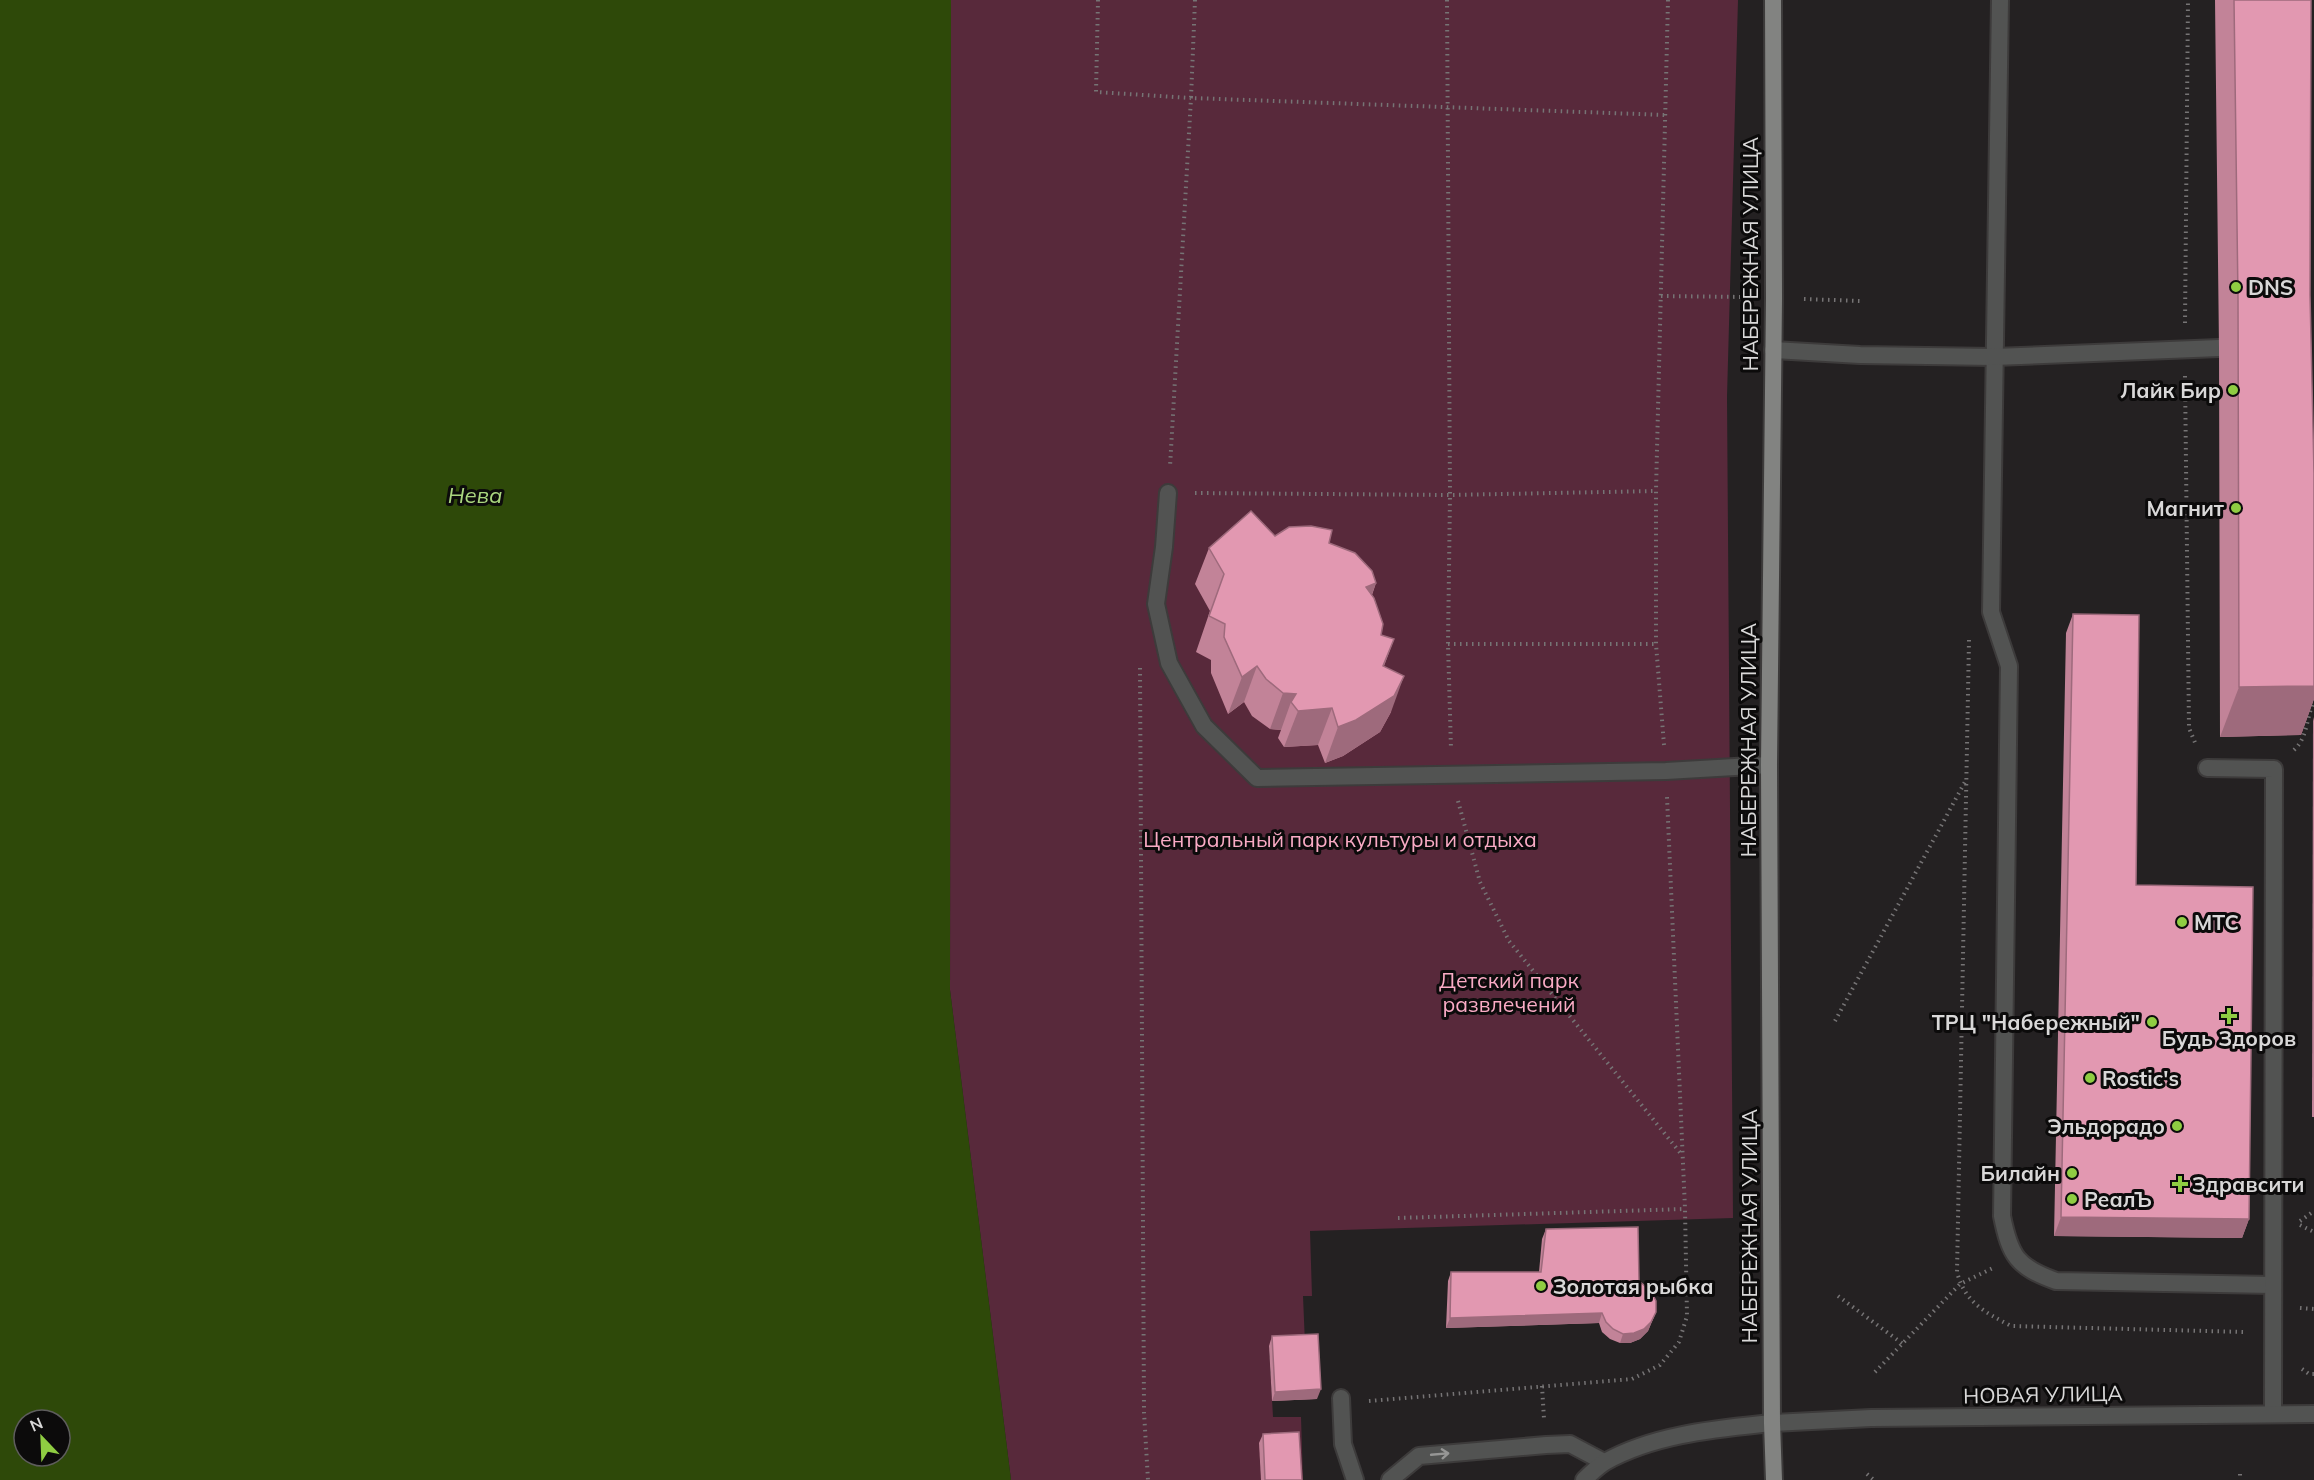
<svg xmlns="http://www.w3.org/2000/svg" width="2314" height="1480" viewBox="0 0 2314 1480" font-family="Mulish,sans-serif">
	<rect width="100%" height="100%" fill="#242122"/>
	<path fill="#58293b" d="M951,0H1738L1727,397L1733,1218L1310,1231L1312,1296H1303L1305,1344L1269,1346L1273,1417H1301L1303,1480H1011L950,990Z"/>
	<path fill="#2e4909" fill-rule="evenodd" d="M0,0H951L950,990L1011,1480H0ZM24,1420H60V1456H24Z"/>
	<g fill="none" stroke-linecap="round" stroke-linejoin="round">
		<defs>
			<g id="service">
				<path d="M2000,0L1991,612L2009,666L2002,1216C2010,1256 2017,1267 2056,1281L2273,1285"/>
				<path d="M1773,350L1860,355L1994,357L2219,348"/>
				<path d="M1168,493L1164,547L1156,604L1169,663L1204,726L1257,778L1666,771L1769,765"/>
				<path d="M2207,768L2274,769L2273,1414"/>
				<path d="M1341,1398L1343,1444L1355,1480"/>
				<path d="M1390,1480L1419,1456L1546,1445L1570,1444L1604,1462"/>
				<path d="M1584,1480C1590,1474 1597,1467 1605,1462C1655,1434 1716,1429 1772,1423"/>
			</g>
			<path id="tertiary" d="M1772,1423L1871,1418L2314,1414"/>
			<path id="primary" d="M1773,0L1774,298L1769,765L1772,1423L1774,1480"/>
		</defs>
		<use href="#service" stroke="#3d3b3b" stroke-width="20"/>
		<use href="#tertiary" stroke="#3d3b3b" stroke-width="20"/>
		<use href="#primary" stroke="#3d3b3b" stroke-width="20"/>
		<g stroke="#767475" stroke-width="4" stroke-dasharray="1.5 4.5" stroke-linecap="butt">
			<path d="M1098,0L1096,92L1191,98L1170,467"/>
			<path d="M1195,0L1191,98L1666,115"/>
			<path d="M1447,0L1450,495L1448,644L1451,749"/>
			<path d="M1661,296L1744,297"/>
			<path d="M1804,299L1861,301"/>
			<path d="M2185,323L2188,0"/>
			<path d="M2185,376L2189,728L2196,745"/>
			<path d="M1195,493L1450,495L1656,491"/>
			<path d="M1969,640L1957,1272C1965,1303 1985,1312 2011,1326L2245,1332"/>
			<path d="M1448,644H1656"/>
			<path d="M1140,668L1144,1412L1148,1480"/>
			<path d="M1664,745L1656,644V491L1668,0"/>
			<path d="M2294,750C2308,737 2306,718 2314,701"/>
			<path d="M1458,801L1480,882L1509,941L1682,1155"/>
			<path d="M1835,1021L1966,780"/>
			<path d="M1398,1218L1685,1209"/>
			<path d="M2300,1221L2314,1211"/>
			<path d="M2300,1225L2314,1232"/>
			<path d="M1838,1296L1903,1344"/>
			<path d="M2300,1308L2314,1309"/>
			<path d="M2302,1369L2309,1374H2314"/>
			<path d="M1875,1372L1960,1284L1993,1268"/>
			<path d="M1542,1386L1544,1419"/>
			<path d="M1369,1401L1632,1379L1660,1365L1679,1342L1687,1316L1685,1209L1667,797"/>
			<path d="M1867,1474L1874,1480"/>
			<path d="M2240,1474V1480"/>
		</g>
		<use href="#service" stroke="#525352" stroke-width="16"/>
		<use href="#tertiary" stroke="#525352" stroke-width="16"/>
		<use href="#primary" stroke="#828381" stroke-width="16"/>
	</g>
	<g fill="#c28398">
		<path d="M2215,0H2311L2310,295L2314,699L2301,735L2220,737L2219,348Z"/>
		<path d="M1275,536L1329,543L1376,583L1372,595L1381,635L1394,639L1384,666L1391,712L1380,732L1343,756L1325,763L1318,745L1284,747L1278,738L1281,730L1270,729L1252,716L1244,702L1228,714L1211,673V660L1196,652L1210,611L1195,584L1209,548Z"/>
		<path d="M2073,614L2136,885L2249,1219L2242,1238L2054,1236L2066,633Z"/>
		<path d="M2314,717V1117H2312L2313,721Z"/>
		<path d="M1546,1229L1639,1281L1656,1312L1648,1331L1640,1339L1630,1343H1620L1610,1339L1602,1332L1599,1323L1446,1328L1448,1281L1451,1272H1539L1542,1239Z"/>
		<path d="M1272,1336L1317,1399L1272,1401L1269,1346Z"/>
		<path d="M1263,1434L1302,1480H1261L1259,1443Z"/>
	</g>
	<g fill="#9e6a7c">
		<path d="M1376,583L1363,619L1366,587Z"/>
		<path d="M1257,666L1244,702L1228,714L1242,677Z"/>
		<path d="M1404,676L1391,712L1380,732L1343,756L1325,763L1338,727Z"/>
		<path d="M2314,686V699L2301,735L2220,737L2239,687Z"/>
		<path d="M1283,693L1296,694L1291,702L1281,730L1270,729Z"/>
		<path d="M1332,708L1318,745L1284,747L1298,711Z"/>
		<path d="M2061,1217L2249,1219L2242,1238L2054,1236Z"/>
		<path d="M1656,1312L1648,1331L1640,1339L1630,1343H1620L1623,1334Z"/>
		<path d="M1602,1313L1599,1323L1446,1328L1450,1318Z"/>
		<path d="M1321,1389L1317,1399L1272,1401L1275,1392Z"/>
	</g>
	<g fill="#e298b1" stroke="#9e6a7c" stroke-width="1.5">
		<path d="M2234,0H2311L2310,295L2314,473V686L2239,687L2238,298Z"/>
		<path d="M1251,511L1275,536L1289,527L1311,526L1332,530L1329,543L1355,553L1372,571L1376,583L1366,587L1374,598L1383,624L1381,635L1394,639L1383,666L1404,676L1394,696L1356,720L1338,727L1332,708L1298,711L1291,702L1296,694L1283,693L1266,679L1257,666L1242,677L1224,637L1225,624L1209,616L1224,574L1209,548Z"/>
		<path d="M2073,614L2139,615L2136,885L2253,887L2249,1219L2061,1217Z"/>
		<path d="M1638,1227L1639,1281L1651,1291L1656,1301V1312L1651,1322L1644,1329L1634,1333L1623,1334L1613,1329L1606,1322L1602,1313L1450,1318L1451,1272H1541L1546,1229Z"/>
		<path d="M1318,1334L1321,1389L1275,1392L1272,1336Z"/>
		<path d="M1299,1432L1302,1480H1265L1263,1434Z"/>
	</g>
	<defs><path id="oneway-shaft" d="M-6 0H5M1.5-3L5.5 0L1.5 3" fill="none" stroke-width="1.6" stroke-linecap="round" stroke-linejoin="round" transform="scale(1.5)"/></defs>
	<use stroke="#969695" href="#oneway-shaft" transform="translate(1440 1454) rotate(-5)"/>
	<g fill="#8fcd42" stroke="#0c0b0b" stroke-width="2">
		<circle cx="2236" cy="287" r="6"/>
		<circle cx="2233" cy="390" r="6"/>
		<circle cx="2236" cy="508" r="6"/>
		<circle cx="2182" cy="922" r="6"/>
		<path d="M2226 1007h6v6h6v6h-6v6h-6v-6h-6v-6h6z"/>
		<circle cx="2152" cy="1022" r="6"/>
		<circle cx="2090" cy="1078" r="6"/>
		<circle cx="2177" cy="1126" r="6"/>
		<circle cx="2072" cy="1173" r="6"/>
		<path d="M2177 1175h6v6h6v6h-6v6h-6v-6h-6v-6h6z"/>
		<circle cx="2072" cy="1199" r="6"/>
		<circle cx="1541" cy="1286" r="6"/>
	</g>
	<g text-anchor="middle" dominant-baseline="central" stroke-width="6" stroke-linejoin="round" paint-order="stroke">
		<g font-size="21" fill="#d9d8d8" stroke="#0c0b0b">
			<text transform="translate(1750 254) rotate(-90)">НАБЕРЕЖНАЯ УЛИЦА</text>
			<text transform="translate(1748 740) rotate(-90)">НАБЕРЕЖНАЯ УЛИЦА</text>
			<text transform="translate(1749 1226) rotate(-90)">НАБЕРЕЖНАЯ УЛИЦА</text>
			<text transform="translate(2043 1394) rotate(-1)">НОВАЯ УЛИЦА</text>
		</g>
		<g font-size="21" font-weight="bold" fill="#d9d8d8" stroke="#0c0b0b" text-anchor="start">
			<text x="2248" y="287">DNS</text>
			<text x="2221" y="390" text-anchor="end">Лайк Бир</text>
			<text x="2224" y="508" text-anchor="end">Магнит</text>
			<text x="2194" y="922">МТС</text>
			<text x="2140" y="1022" text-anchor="end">ТРЦ "Набережный"</text>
			<text x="2229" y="1038" text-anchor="middle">Будь Здоров</text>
			<text x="2102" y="1078">Rostic's</text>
			<text x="2165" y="1126" text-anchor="end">Эльдорадо</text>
			<text x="2060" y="1173" text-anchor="end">Билайн</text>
			<text x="2192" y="1184">Здравсити</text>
			<text x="2084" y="1199">РеалЪ</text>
			<text x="1553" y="1286">Золотая рыбка</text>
		</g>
		<g font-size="21" fill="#faabc5" stroke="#0c0b0b">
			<text x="1340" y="839">Центральный парк культуры и отдыха</text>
			<text x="1509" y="980">Детский парк<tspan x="1509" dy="24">развлечений</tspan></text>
		</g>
		<g font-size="22" font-style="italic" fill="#aad67f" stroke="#0c0b0b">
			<text x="475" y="495">Нева</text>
		</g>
	</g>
	<g transform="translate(42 1438) rotate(337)"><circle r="28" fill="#0c0b0b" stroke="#5e5d5d" stroke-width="1.5"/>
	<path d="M0-4.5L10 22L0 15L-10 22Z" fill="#8fcd42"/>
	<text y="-9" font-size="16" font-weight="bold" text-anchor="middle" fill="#d9d8d8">N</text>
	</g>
</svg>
